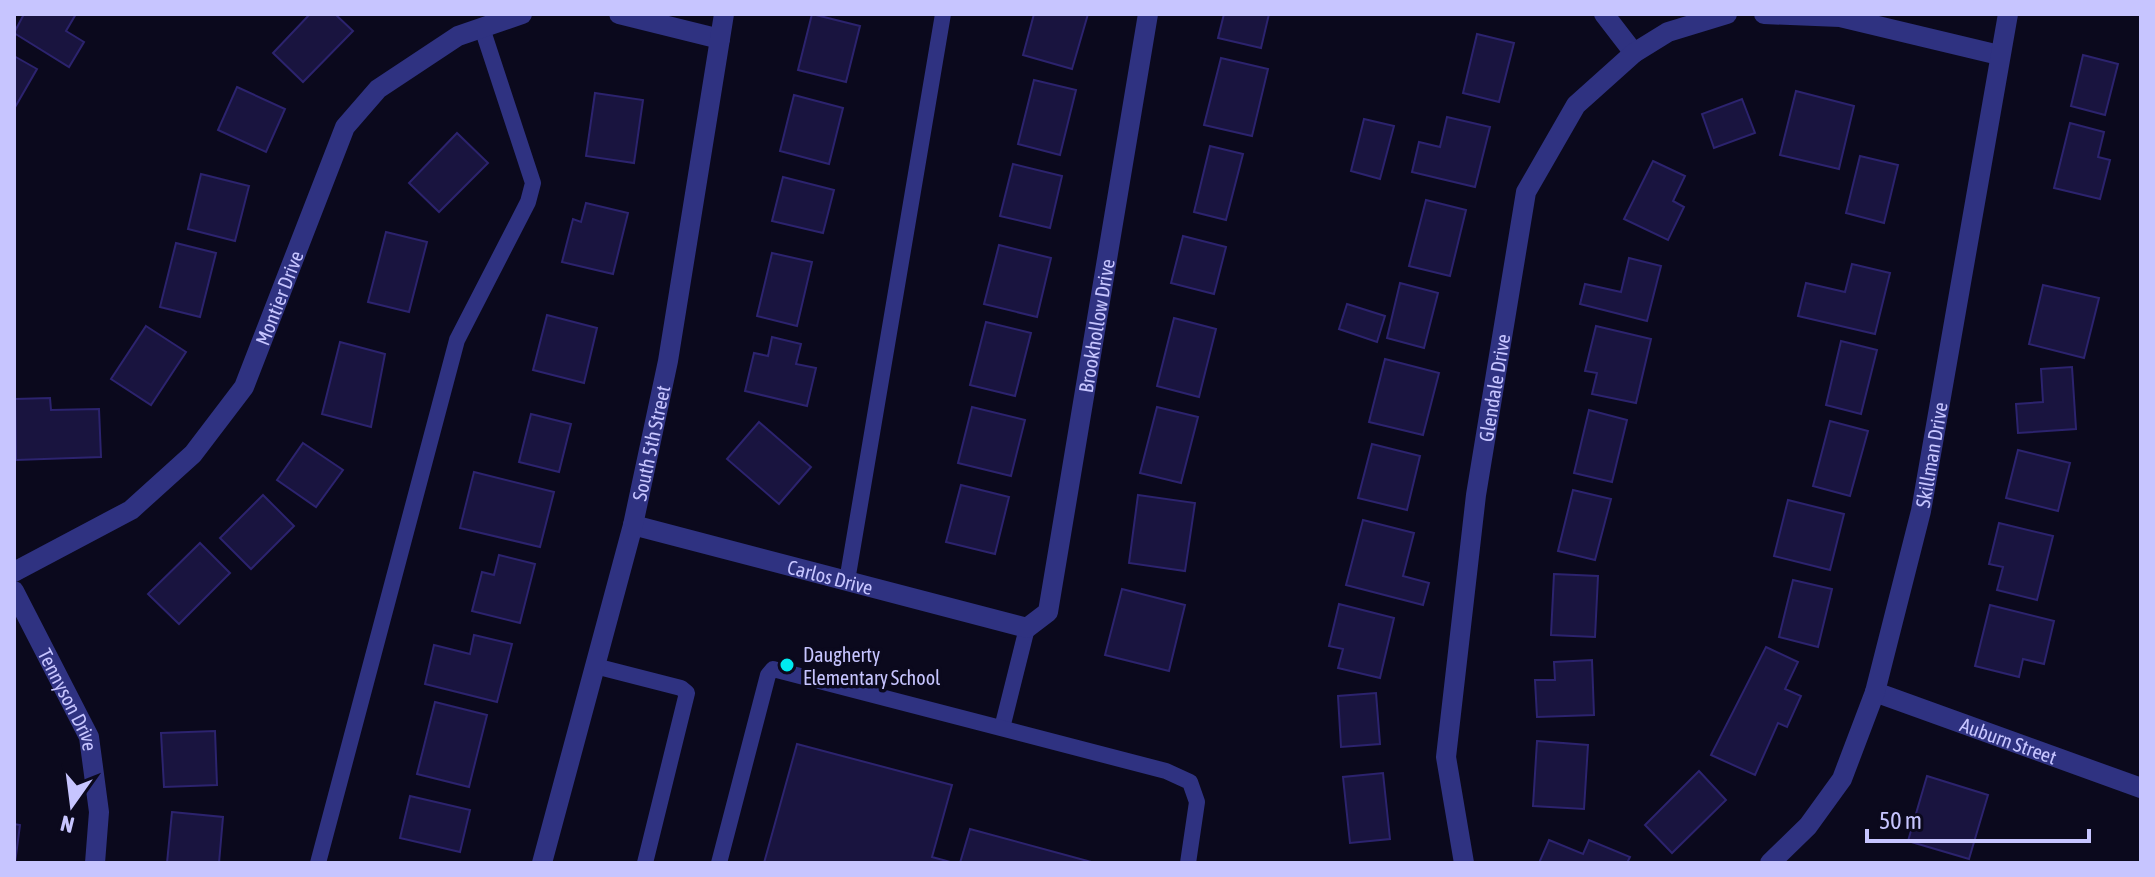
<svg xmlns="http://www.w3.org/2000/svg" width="2155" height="877" viewBox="0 0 2155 877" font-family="'Asap Condensed',sans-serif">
	<rect width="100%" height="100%" fill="#0b091d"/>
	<g fill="#19143f" stroke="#2c236e" stroke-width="2">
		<path d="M24,14H76L66,31L84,42L69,67L14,33Z"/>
		<path d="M310,14H335L353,31L303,82L273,53Z"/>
		<path d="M812,14L860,26L846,82L798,70Z"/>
		<path d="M1034,14H1088L1072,69L1023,55Z"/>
		<path d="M1224,14H1269L1261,48L1218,38Z"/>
		<path d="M1477,34L1514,43L1499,102L1463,93Z"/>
		<path d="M2083,55L2118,64L2105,115L2071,106Z"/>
		<path d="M14,56L37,69L14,109Z"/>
		<path d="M1221,58L1268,69L1252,136L1204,125Z"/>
		<path d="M1034,80L1076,90L1060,155L1018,144Z"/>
		<path d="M237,87L285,109L266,152L218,130Z"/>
		<path d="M1796,91L1854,106L1839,169L1780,155Z"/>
		<path d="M595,93L643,100L634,163L586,156Z"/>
		<path d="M794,95L843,108L829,164L780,151Z"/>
		<path d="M1742,99L1755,133L1714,148L1702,114Z"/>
		<path d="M1447,117L1490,127L1475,187L1412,172L1419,142L1440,147Z"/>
		<path d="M1364,119L1394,126L1380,179L1351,171Z"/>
		<path d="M2070,123L2104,132L2098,157L2110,160L2100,199L2054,188Z"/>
		<path d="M457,133L488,163L439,212L409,183Z"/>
		<path d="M1210,146L1243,154L1226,220L1194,212Z"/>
		<path d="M1860,156L1898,165L1884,223L1846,213Z"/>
		<path d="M1653,161L1685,176L1673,201L1684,207L1668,240L1624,219Z"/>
		<path d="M1013,164L1062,176L1050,228L1000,216Z"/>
		<path d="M201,174L249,186L235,241L188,229Z"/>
		<path d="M783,177L834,190L823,233L772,221Z"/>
		<path d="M1426,200L1466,210L1450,276L1409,266Z"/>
		<path d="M586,203L628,213L613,274L562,262L573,219L581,222Z"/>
		<path d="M386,232L427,242L409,312L368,302Z"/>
		<path d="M1183,236L1226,247L1214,294L1171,283Z"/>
		<path d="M176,243L216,253L200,317L160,307Z"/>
		<path d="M999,245L1051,258L1037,317L984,304Z"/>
		<path d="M772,253L812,262L797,326L757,316Z"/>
		<path d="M1629,258L1661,266L1647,321L1580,304L1585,284L1621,292Z"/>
		<path d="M1852,264L1890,273L1875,334L1798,316L1806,283L1845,292Z"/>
		<path d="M1400,283L1438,293L1424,348L1387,338Z"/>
		<path d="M2043,285L2099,298L2084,358L2029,344Z"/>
		<path d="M1347,304L1385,316L1377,342L1339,329Z"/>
		<path d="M547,315L597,328L584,383L533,370Z"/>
		<path d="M1174,318L1216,329L1199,397L1157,386Z"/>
		<path d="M986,322L1031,333L1015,396L970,385Z"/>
		<path d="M146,326L186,352L151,405L111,379Z"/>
		<path d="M1596,326L1651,339L1636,403L1592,394L1597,373L1585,371Z"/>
		<path d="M772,337L801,344L796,364L816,368L807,406L745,391L754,353L768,356Z"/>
		<path d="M1841,341L1877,350L1861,414L1826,405Z"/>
		<path d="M340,342L385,354L371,427L322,414Z"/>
		<path d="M1385,359L1439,373L1423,435L1369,422Z"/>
		<path d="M2072,367L2076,429L2018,433L2016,404L2043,402L2041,369Z"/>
		<path d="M50,398L51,410L99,409L101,457L16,460L15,399Z"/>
		<path d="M972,407L1025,420L1011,476L958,463Z"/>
		<path d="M1157,407L1198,417L1181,483L1140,473Z"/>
		<path d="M1589,410L1627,420L1612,482L1574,473Z"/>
		<path d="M531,414L571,424L559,472L519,462Z"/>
		<path d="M1830,421L1868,431L1850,496L1813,486Z"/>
		<path d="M759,422L811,467L779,504L727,459Z"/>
		<path d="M303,443L343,470L316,507L277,480Z"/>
		<path d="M1372,444L1420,456L1407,510L1358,498Z"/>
		<path d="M2018,450L2070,463L2058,511L2006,498Z"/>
		<path d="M474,472L554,492L540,547L460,528Z"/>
		<path d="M961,485L1009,497L995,554L946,542Z"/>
		<path d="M1573,490L1611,499L1595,560L1558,551Z"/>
		<path d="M263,495L294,526L251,569L220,538Z"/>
		<path d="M1138,495L1195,503L1185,571L1129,563Z"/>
		<path d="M1788,500L1844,514L1830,570L1774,556Z"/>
		<path d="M1363,520L1414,533L1403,576L1429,583L1423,605L1346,585Z"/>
		<path d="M1999,523L2053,536L2037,600L1997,590L2003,567L1989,564Z"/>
		<path d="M200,543L230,573L179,624L148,594Z"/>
		<path d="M499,555L535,564L520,623L472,611L482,572L494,575Z"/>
		<path d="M1554,574L1598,576L1595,637L1551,635Z"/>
		<path d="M1793,580L1832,589L1818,647L1779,637Z"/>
		<path d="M1122,589L1185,605L1169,671L1105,655Z"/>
		<path d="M1339,604L1394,618L1380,678L1338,668L1343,649L1329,646Z"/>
		<path d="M1990,605L2054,621L2044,664L2023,659L2019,677L1975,666Z"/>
		<path d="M474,635L512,644L497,702L425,684L434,645L470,654Z"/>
		<path d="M1766,647L1798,662L1785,689L1801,696L1787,727L1778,723L1755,775L1711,755Z"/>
		<path d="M1592,660L1594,715L1537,717L1535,680H1555L1554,662Z"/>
		<path d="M1376,693L1380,744L1341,747L1338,696Z"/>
		<path d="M435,702L487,715L469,787L417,774Z"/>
		<path d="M215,731L217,785L164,787L161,733Z"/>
		<path d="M1537,741L1588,745L1584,809L1533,806Z"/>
		<path d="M797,744L952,785L932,857L954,863H764Z"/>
		<path d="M1699,771L1726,800L1672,853L1645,825Z"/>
		<path d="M1383,773L1390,839L1350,843L1343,777Z"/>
		<path d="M1927,776L1988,795L1969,859L1908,841Z"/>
		<path d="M410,796L470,810L460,852L400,838Z"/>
		<path d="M172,812L223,817L219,863H167Z"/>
		<path d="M14,824L20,825L15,863H14Z"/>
		<path d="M970,829L1095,863H960Z"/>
		<path d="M1549,840L1583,854L1589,840L1630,857L1627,863H1539Z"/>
	</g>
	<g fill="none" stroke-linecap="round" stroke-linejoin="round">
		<g stroke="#2f3281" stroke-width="16">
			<path d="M847,581L943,14"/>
			<path d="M595,666L681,688L687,693L645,863"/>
			<path d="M1002,728L1027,628"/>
			<path d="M318,863L457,340L528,202L533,183L482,28"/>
			<path d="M719,863L768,675L773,669L1166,771L1190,782L1197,802L1188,863"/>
		</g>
		<g stroke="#2f3281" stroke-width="20">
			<path d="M619,14L720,39"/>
			<path d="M1604,14L1634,53"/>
			<path d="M1764,14L1840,17L1999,55"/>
			<path id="s1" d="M633,525L1027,628L1048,612L1148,14"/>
			<path id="s2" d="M14,572L131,510L193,454L244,387L345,127L378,89L458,36L522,14"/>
			<path id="s3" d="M14,591L89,737L99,812L95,863"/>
			<path id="s4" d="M1875,692L2141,788"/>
			<path id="s5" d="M1464,863L1446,757L1476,495L1526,192L1576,105L1634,53L1668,32L1727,14"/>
			<path id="s6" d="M1770,863L1808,826L1842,779L1875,692L1921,511L2008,14"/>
		</g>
		<path stroke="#2f3281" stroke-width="20" id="s7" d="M542,863L633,525L668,361L724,14"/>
	</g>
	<circle fill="#00eaf0" stroke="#0b091d" stroke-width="3" cx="787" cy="665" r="8"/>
	<g text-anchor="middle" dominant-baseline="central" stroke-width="7" stroke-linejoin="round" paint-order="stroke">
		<g font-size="20" fill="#c7c5ff" stroke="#0b091d">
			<text stroke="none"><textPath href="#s2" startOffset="396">Montier Drive</textPath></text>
			<text stroke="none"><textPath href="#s1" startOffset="724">Brookhollow Drive</textPath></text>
			<text stroke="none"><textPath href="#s5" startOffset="480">Glendale Drive</textPath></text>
			<text stroke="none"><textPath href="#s7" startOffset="434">South 5th Street</textPath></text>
			<text stroke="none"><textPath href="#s6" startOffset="448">Skillman Drive</textPath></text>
			<text stroke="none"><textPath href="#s1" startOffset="204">Carlos Drive</textPath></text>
			<text stroke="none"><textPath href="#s3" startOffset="122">Tennyson Drive</textPath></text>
			<text stroke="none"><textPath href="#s4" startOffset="142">Auburn Street</textPath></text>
		</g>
		<g font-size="20" fill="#c7c5ff" stroke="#0b091d" text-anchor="start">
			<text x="803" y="654">Daugherty<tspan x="803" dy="23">Elementary School</tspan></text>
		</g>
	</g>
	<rect width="2155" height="877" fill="none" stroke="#c7c5ff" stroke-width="32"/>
	<g transform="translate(72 805) rotate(194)" stroke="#0b091d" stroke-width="6" paint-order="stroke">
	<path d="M0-6L14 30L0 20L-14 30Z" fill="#c7c5ff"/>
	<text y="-12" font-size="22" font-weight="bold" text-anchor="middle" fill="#c7c5ff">N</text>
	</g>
	<path d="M1867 829v12h222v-12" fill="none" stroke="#c7c5ff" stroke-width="4"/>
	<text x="1879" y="829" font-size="24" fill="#c7c5ff" stroke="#0b091d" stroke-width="6" paint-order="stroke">50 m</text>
</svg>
